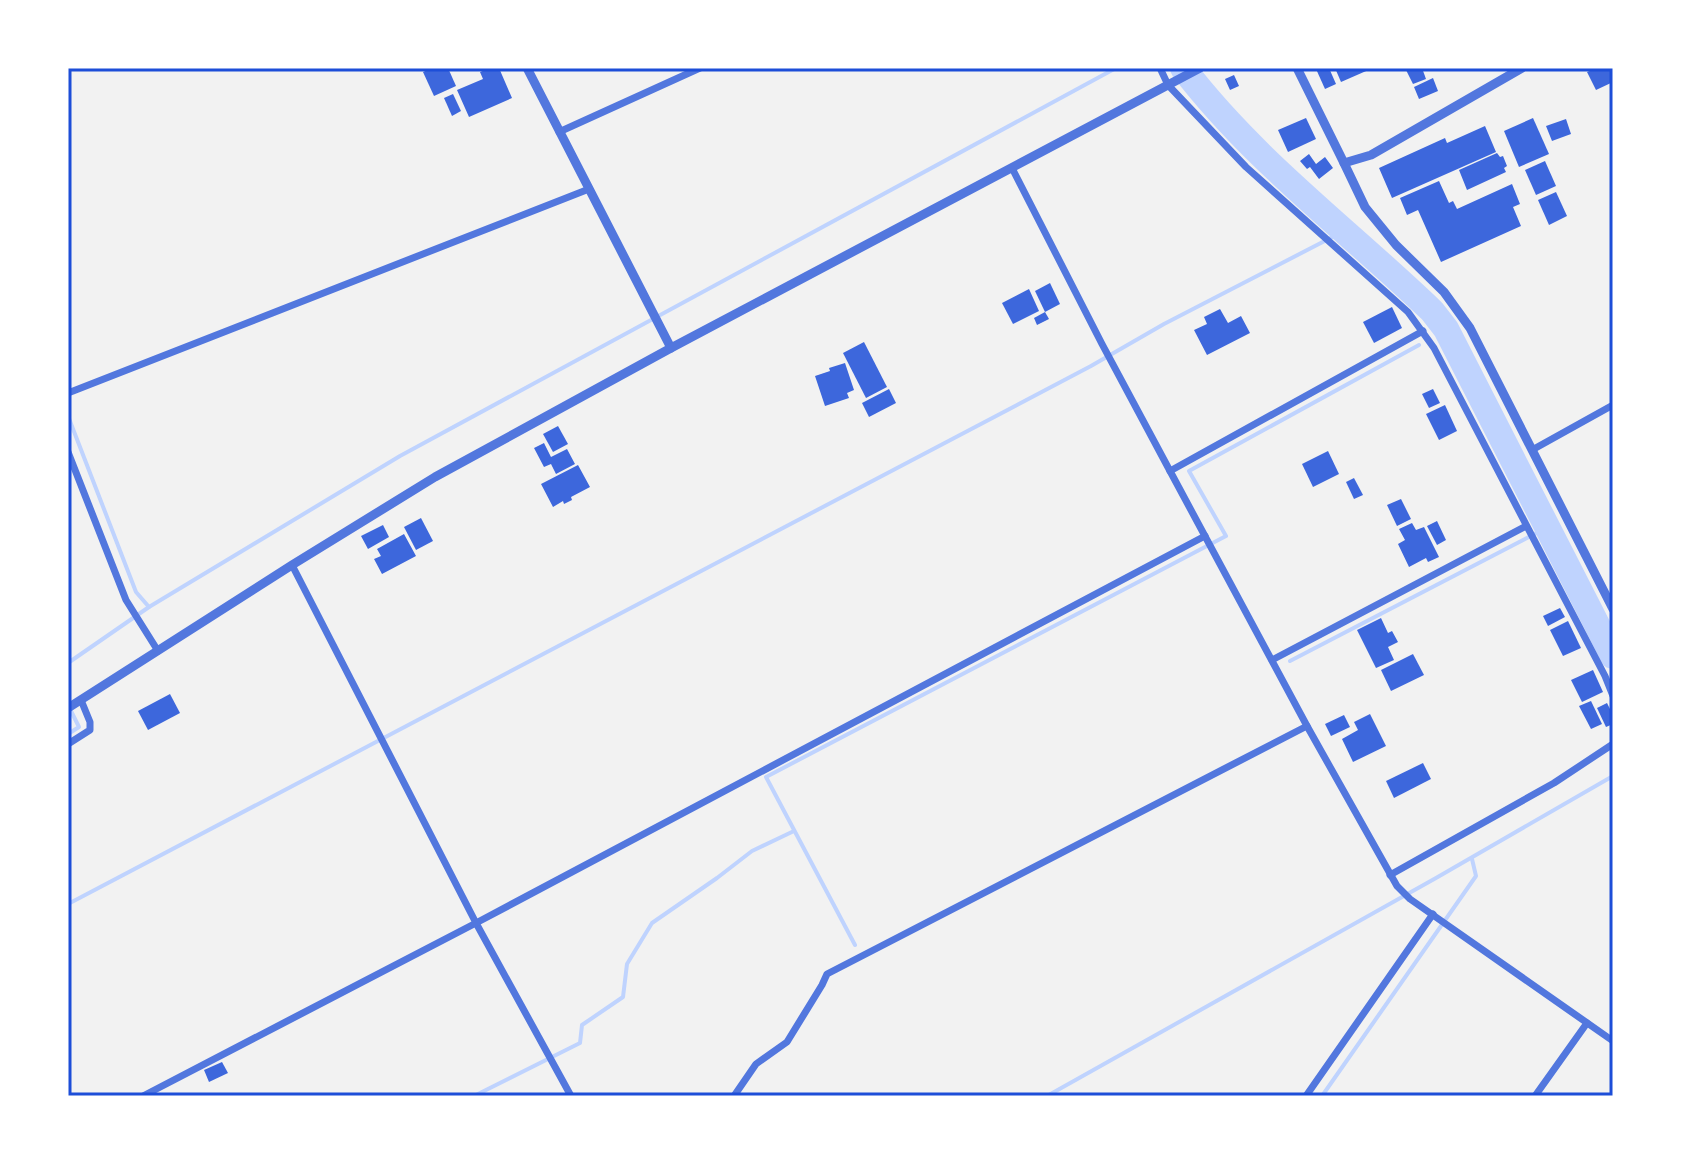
<svg xmlns="http://www.w3.org/2000/svg" width="1681" height="1164" viewBox="0 0 1681 1164" font-family="'Titillium Web',sans-serif">
	<rect width="100%" height="100%" fill="#f2f2f2"/>
	<g fill="none" stroke-linecap="round" stroke-linejoin="round">
		<g stroke="#bfd3fe" stroke-width="4">
			<path d="M1438,335L1446,329"/>
			<path d="M68,416L136,592L149,607"/>
			<path d="M1290,661L1548,527"/>
			<path d="M68,663L149,607L400,456L1116,68"/>
			<path d="M68,734L79,727L70,709"/>
			<path d="M68,904L1091,366L1164,324L1344,231"/>
			<path d="M855,945L766,777L1226,536L1189,471L1419,345"/>
			<path d="M474,1096L580,1043L582,1025L623,997L627,964L652,923L717,878L752,851L794,831"/>
			<path d="M1047,1096L1436,878L1613,776"/>
			<path d="M1322,1096L1476,876L1472,859"/>
		</g>
		<path stroke="#bfd3fe" stroke-width="26" d="M1183,68C1254,161 1349,231 1432,311L1446,329L1613,656"/>
	</g>
	<g fill="#3d67dc">
		<path d="M432,68H448L456,86L434,96L423,72Z"/>
		<path d="M490,68H499L512,98L469,117L457,90L483,79L480,72Z"/>
		<path d="M1319,68H1329L1336,84L1325,89L1316,69Z"/>
		<path d="M1335,68H1373L1341,82Z"/>
		<path d="M1405,68H1422L1426,79L1413,84Z"/>
		<path d="M1597,68H1613V82L1596,90L1587,72Z"/>
		<path d="M1234,75L1239,86L1230,90L1225,79Z"/>
		<path d="M1433,78L1438,91L1419,99L1414,87Z"/>
		<path d="M453,94L461,111L452,116L444,98Z"/>
		<path d="M1306,118L1316,139L1288,152L1278,130Z"/>
		<path d="M1533,118L1549,154L1519,167L1504,131Z"/>
		<path d="M1566,119L1571,134L1552,141L1546,126Z"/>
		<path d="M1485,126L1496,152L1392,198L1379,168L1445,138L1447,143Z"/>
		<path d="M1497,153L1500,157L1503,156L1507,166L1504,168L1506,172L1467,190L1459,170Z"/>
		<path d="M1309,154L1316,164L1325,157L1333,168L1319,179L1310,167L1307,169L1300,161Z"/>
		<path d="M1545,161L1556,186L1536,195L1525,170Z"/>
		<path d="M1439,181L1449,203L1453,201L1457,209L1512,184L1520,204L1513,207L1521,226L1441,262L1418,210L1407,215L1400,198Z"/>
		<path d="M1556,192L1567,216L1549,225L1538,200Z"/>
		<path d="M1050,283L1060,304L1045,312L1035,291Z"/>
		<path d="M1029,289L1039,311L1013,324L1002,303Z"/>
		<path d="M1392,307L1402,328L1374,343L1363,322Z"/>
		<path d="M1220,309L1228,323L1241,316L1250,333L1207,355L1194,330L1207,324L1204,317Z"/>
		<path d="M1045,312L1049,319L1037,325L1034,318Z"/>
		<path d="M864,342L887,387L866,398L843,353Z"/>
		<path d="M845,363L854,390L847,393L849,398L825,406L815,376L830,371L829,368Z"/>
		<path d="M889,389L896,403L869,417L862,403Z"/>
		<path d="M1433,389L1440,403L1429,408L1422,394Z"/>
		<path d="M1445,405L1457,431L1439,440L1426,414Z"/>
		<path d="M558,426L568,444L553,452L543,434Z"/>
		<path d="M544,443L551,457L567,449L575,464L556,474L551,464L544,467L534,448Z"/>
		<path d="M1328,451L1339,474L1313,487L1302,464Z"/>
		<path d="M578,465L590,487L571,497L572,500L564,504L563,501L553,507L541,484Z"/>
		<path d="M1354,478L1363,495L1354,499L1346,482Z"/>
		<path d="M1401,499L1411,519L1397,526L1387,505Z"/>
		<path d="M421,518L433,541L416,550L404,527Z"/>
		<path d="M1437,521L1446,540L1437,545L1427,526Z"/>
		<path d="M1412,523L1416,530L1424,527L1439,557L1428,562L1426,558L1409,567L1398,544L1405,540L1399,529Z"/>
		<path d="M383,525L389,537L368,549L361,536Z"/>
		<path d="M404,534L416,556L382,574L374,559L381,556L377,549Z"/>
		<path d="M1560,608L1565,617L1548,626L1543,616Z"/>
		<path d="M1381,618L1388,633L1392,631L1398,642L1388,647L1394,660L1376,668L1357,630Z"/>
		<path d="M1568,621L1581,648L1563,656L1550,630Z"/>
		<path d="M1413,654L1424,675L1391,691L1381,670Z"/>
		<path d="M1593,670L1603,692L1582,702L1571,680Z"/>
		<path d="M170,694L180,713L148,730L138,711Z"/>
		<path d="M1591,701L1602,724L1591,729L1579,706Z"/>
		<path d="M1607,703L1613,715V724L1606,727L1597,708Z"/>
		<path d="M1370,714L1386,746L1353,762L1342,739L1358,730L1354,722Z"/>
		<path d="M1344,715L1350,727L1331,736L1325,724Z"/>
		<path d="M1423,763L1431,779L1394,798L1386,781Z"/>
		<path d="M222,1062L228,1073L209,1082L204,1070Z"/>
	</g>
	<g fill="none" stroke-linecap="round" stroke-linejoin="round">
		<g stroke="#5277de" stroke-width="7">
			<path d="M1160,68L1168,85L1246,167L1408,312L1434,348L1605,676L1613,696"/>
			<path d="M559,132L700,68"/>
			<path d="M1012,168L1102,344L1170,471L1307,726L1397,886L1410,899L1613,1041"/>
			<path d="M68,393L589,189"/>
			<path d="M1532,450L1613,405"/>
			<path d="M68,452L126,600L158,651"/>
			<path d="M1170,471L1423,331"/>
			<path d="M292,565L476,923L571,1096"/>
			<path d="M1272,660L1526,526"/>
			<path d="M68,744L90,730V722L81,700"/>
			<path d="M1390,875L1554,783L1613,744"/>
			<path d="M143,1096L476,923L1205,536"/>
			<path d="M734,1096L756,1064L787,1042L822,985L827,974L1307,726"/>
			<path d="M1306,1096L1433,914"/>
			<path d="M1535,1096L1587,1023"/>
		</g>
		<g stroke="#5277de" stroke-width="9">
			<path d="M527,68L671,348"/>
			<path d="M1297,68L1344,163L1371,155L1522,68"/>
			<path d="M1344,163L1365,207L1396,245L1444,292L1470,328L1613,609"/>
			<path d="M68,708L292,565L435,477L671,348L1200,68"/>
		</g>
	</g>
	<rect width="1681" height="1164" fill="none" stroke="#ffffff" stroke-width="140"/>
	<rect x="70" y="70" width="1541" height="1024" fill="none" stroke="#1d4ed8" stroke-width="3"/>
</svg>
